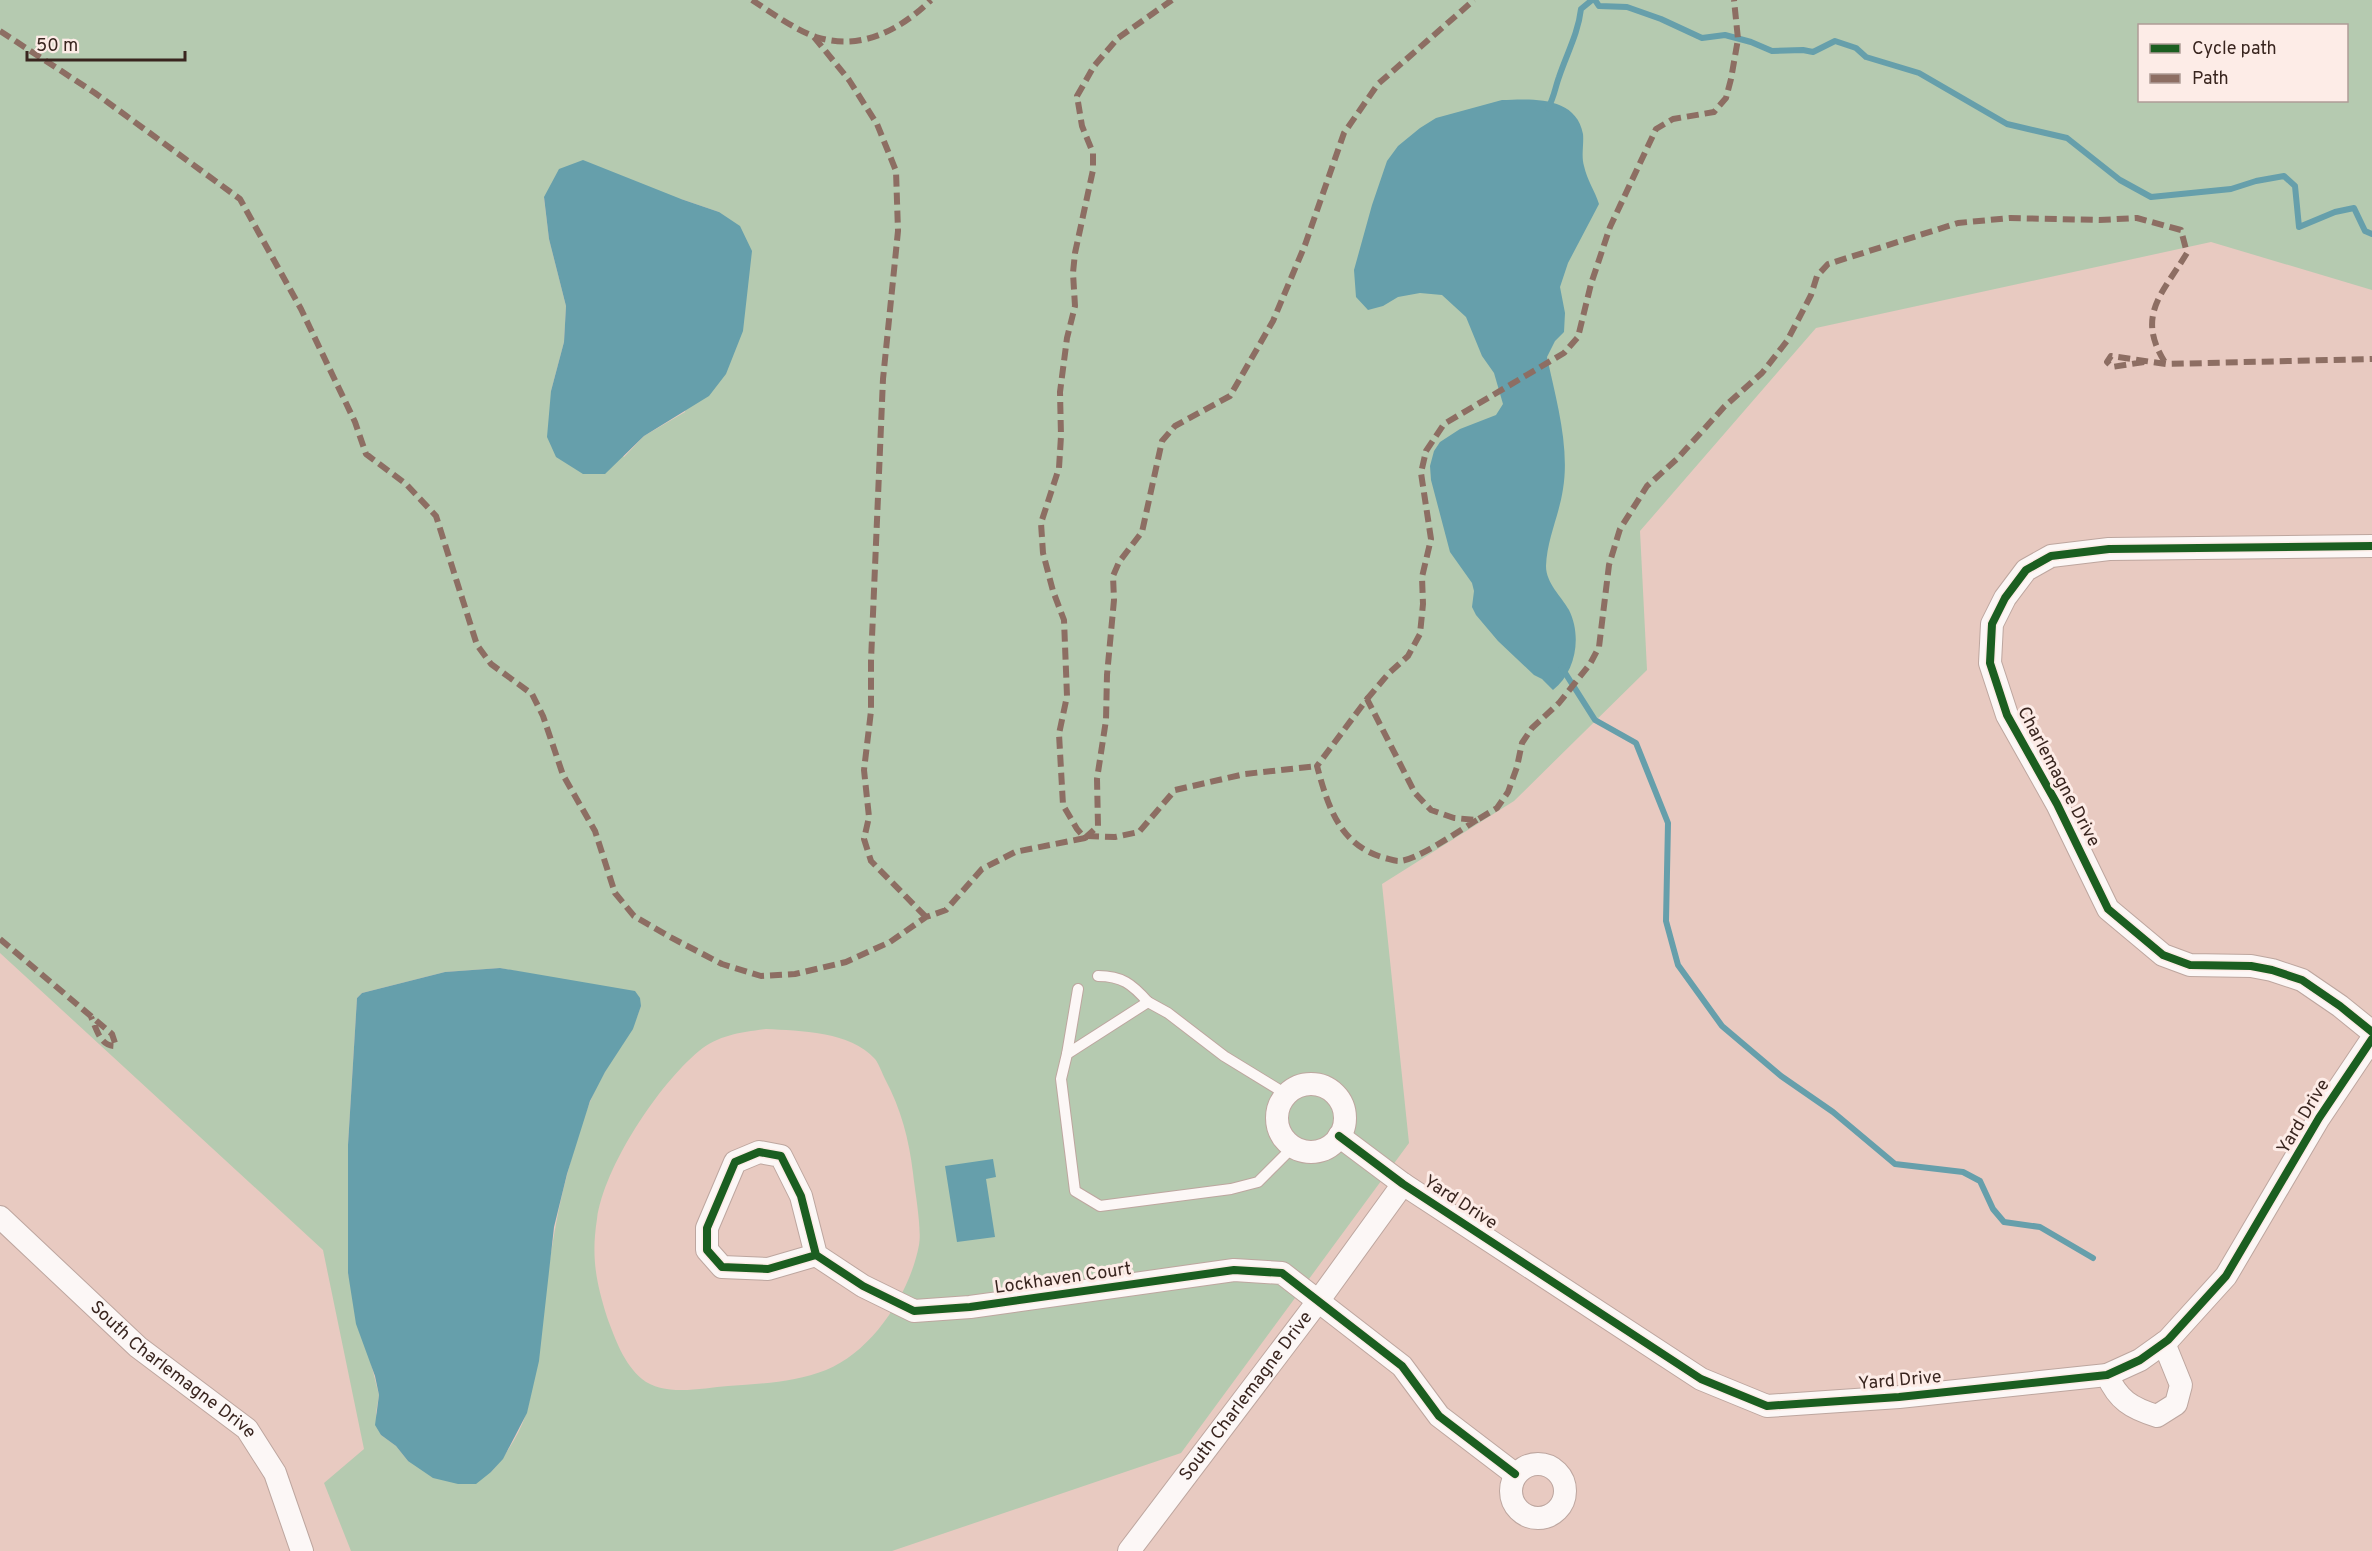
<svg xmlns="http://www.w3.org/2000/svg" width="2372" height="1551" viewBox="0 0 2372 1551" font-family="Overpass,sans-serif">
	<rect width="100%" height="100%" fill="#e8cac1"/>
	<path fill="#b5cab0" fill-rule="evenodd" d="M0,0H2372V290L2211,242L1816,328L1640,531L1647,670L1514,801L1382,884L1409,1143L1181,1453L892,1551H351L324,1483L364,1449L323,1250L0,953ZM2140,26H2346V100H2140ZM544,198L681,199L719,212L685,412L644,436L624,457L551,391L564,342L566,306L549,239ZM500,968L536,975L641,1005C633,1033 618,1049 604,1073C586,1104 576,1141 567,1175C551,1234 546,1295 536,1355C533,1374 532,1395 526,1414C519,1435 506,1455 491,1472L408,1461L396,1446L381,1435L376,1413L379,1395L348,1273V1145L357,998L362,993L445,972ZM766,1029C800,1031 850,1031 875,1059C879,1064 882,1073 885,1079C901,1109 909,1139 913,1173C915,1192 922,1229 919,1245C910,1293 873,1351 826,1370C795,1382 761,1384 728,1386C702,1388 664,1397 642,1379C624,1364 615,1339 607,1317C596,1282 591,1257 597,1219C604,1167 658,1085 699,1051C718,1035 742,1032 766,1029Z"/>
	<g fill="#669fab">
		<path d="M1502,100C1530,99 1576,95 1583,134C1584,144 1581,156 1584,166C1587,180 1595,191 1599,204L1568,263L1560,287L1565,313L1564,332L1555,341L1547,357C1556,399 1570,447 1563,489C1559,516 1547,539 1546,566C1546,583 1561,596 1569,610C1582,636 1576,672 1553,690L1542,679L1534,675L1498,641L1476,615L1472,607L1474,591L1472,583L1450,552L1431,480L1430,466L1434,451L1440,442L1460,429L1496,415L1503,404L1494,373L1482,356L1466,317L1442,295L1420,293L1398,297L1383,306L1368,310L1356,297L1354,270L1372,205L1387,161L1398,146L1420,128L1436,118Z"/>
		<path d="M583,160L681,199L719,212L740,226L752,251L743,331L726,374L709,396L644,436L605,474H583L556,457L547,437L551,391L564,342L566,306L549,239L544,197L559,169Z"/>
		<path d="M500,968L635,991L640,998L641,1006L633,1029L605,1072L590,1101L567,1174L554,1227L539,1361L527,1413L503,1459L491,1472L476,1484H458L433,1478L408,1461L396,1446L381,1435L375,1425L379,1395L375,1376L356,1324L348,1273V1145L357,998L362,993L445,972Z"/>
		<path d="M993,1159L996,1177L986,1179L995,1237L957,1242L945,1166Z"/>
	</g>
	<g fill="none" stroke-linecap="round" stroke-linejoin="round">
		<g stroke="#669fab" stroke-width="6">
			<path d="M1595,0L1599,6L1627,7L1661,19L1702,38L1725,35L1751,42L1772,51L1803,50L1813,52L1835,41L1856,48L1866,57L1919,73L2007,124L2067,138L2120,180L2151,197L2231,189L2256,181L2284,176L2295,186L2299,227L2335,212L2354,208L2365,231L2372,234"/>
			<path d="M1548,108C1554,98 1555,88 1559,77C1567,53 1578,34 1581,9L1592,0"/>
			<path d="M1562,668L1595,720L1636,743L1668,823L1666,921L1678,965L1722,1026L1781,1076L1833,1112L1895,1164L1963,1172L1980,1181L1993,1209L2004,1222L2040,1227L2093,1258"/>
		</g>
		<defs>
			<g id="service">
				<path d="M1098,976C1122,976 1132,984 1148,1002"/>
				<path d="M1067,1054L1078,989"/>
				<path d="M1286,1094L1224,1056L1168,1013L1148,1002L1067,1054L1061,1079L1075,1191L1100,1206L1231,1189L1258,1182L1294,1146"/>
			</g>
			<g id="minor">
				<path d="M2372,546L2109,549L2051,556L2026,570L2005,598L1992,624L1990,663L2007,715L2057,804L2108,909L2163,955L2190,965L2251,966L2272,970L2302,980L2340,1006L2372,1032"/>
				<circle cx="1311" cy="1118" r="34"/>
				<path d="M1339,1136L1403,1184L1701,1379L1767,1406L1899,1397L2107,1375L2140,1360L2168,1340L2226,1276L2319,1118L2372,1039"/>
				<path id="s1" d="M0,1217L138,1347L247,1429L275,1473L302,1551"/>
				<path d="M816,1255L768,1269L722,1267L707,1250V1228L735,1162L759,1152L781,1156L801,1196L816,1255L863,1286L914,1311L970,1307L1234,1270L1282,1273L1402,1366L1439,1416L1515,1474"/>
				<path d="M2107,1375C2118,1400 2131,1408 2157,1416L2176,1404L2181,1385L2164,1343"/>
				<circle cx="1538" cy="1491" r="27"/>
				<path id="s2" d="M1129,1551L1319,1300L1403,1184"/>
			</g>
		</defs>
		<use href="#service" stroke="#bda69f" stroke-width="12"/>
		<use href="#minor" stroke="#bda69f" stroke-width="24"/>
		<use href="#service" stroke="#fcf7f6" stroke-width="10"/>
		<use href="#minor" stroke="#fcf7f6" stroke-width="22"/>
		<g stroke="#8d6e63" stroke-width="6" stroke-dasharray="12 6" stroke-linecap="butt">
			<path d="M752,0C769,11 797,31 816,37C860,51 899,31 931,0"/>
			<path d="M0,31L95,93L240,199L301,309L355,422L366,454L406,484L436,516L477,645L491,664L532,694L543,716L563,775L595,831L615,893L634,916L670,937L722,964L761,976L795,974L846,962L890,942L926,917L946,910L982,869L1015,852L1085,838L1077,829L1063,805L1059,734L1067,696L1064,620L1053,591L1043,553L1041,523L1059,468L1061,436L1060,392L1067,338L1075,306L1073,273L1075,253L1093,170V153L1082,126L1077,96L1094,66L1118,38L1172,0"/>
			<path d="M814,37L849,80L877,124L896,171L898,231L883,379L871,661V711L864,770L869,817L864,839L871,861L926,917"/>
			<path d="M2144,362L2112,367L2107,362L2111,356L2166,364L2372,359"/>
			<path d="M1367,699L1389,673L1408,656L1420,634L1423,604L1422,577L1431,539L1421,473L1426,451L1444,424L1564,353L1578,337L1591,284L1610,227L1656,129L1673,119L1714,112L1726,98L1731,79L1738,39L1734,0"/>
			<path d="M1477,820C1460,830 1416,861 1399,861C1394,861 1389,859 1385,858C1340,846 1328,807 1317,766L1367,699L1415,793L1431,810L1454,818L1477,820L1497,808L1508,792L1517,767L1522,743L1532,728L1559,703L1590,664L1599,647L1609,565L1620,529L1647,486L1677,459L1724,407L1762,373L1787,341L1811,295L1817,276L1828,264L1958,223L2010,218L2099,220L2137,218L2181,230L2187,253C2162,294 2135,316 2166,364"/>
			<path d="M1087,836L1115,837L1139,832L1175,790L1245,774L1317,766"/>
			<path d="M1085,838L1098,826L1097,779L1106,720L1107,675L1114,600L1113,576L1119,562L1142,532L1162,441L1175,426L1230,396L1273,321L1305,245L1344,133L1378,84L1474,0"/>
			<path d="M0,939L112,1034L116,1046C100,1047 97,1029 91,1017"/>
		</g>
		<defs>
			<g id="cycleway">
				<path d="M2372,546L2109,549L2051,556L2026,570L2005,598L1992,624L1990,663L2007,715L2057,804L2108,909L2163,955L2190,965L2251,966L2272,970L2302,980L2340,1006L2372,1032"/>
				<path d="M1339,1136L1403,1184L1701,1379L1767,1406L1899,1397L2107,1375L2140,1360L2168,1340L2226,1276L2319,1118L2372,1039"/>
				<path d="M816,1255L768,1269L722,1267L707,1250V1228L735,1162L759,1152L781,1156L801,1196L816,1255L863,1286L914,1311L970,1307L1234,1270L1282,1273L1402,1366L1439,1416L1515,1474"/>
			</g>
		</defs>
		<use href="#cycleway" stroke="#fdece7" stroke-width="11"/>
		<use href="#cycleway" stroke="#1b5e20" stroke-width="8"/>
	</g>
	<g text-anchor="middle" dominant-baseline="central" stroke-width="6" stroke-linejoin="round" paint-order="stroke">
		<g font-size="18" fill="#39251f" stroke="#fdece7">
			<text transform="translate(2058 777) rotate(62)">Charlemagne Drive</text>
			<text transform="translate(2304 1117) rotate(-59)">Yard Drive</text>
			<text transform="translate(1460 1203) rotate(33)">Yard Drive</text>
			<text transform="translate(1063 1279) rotate(-8)">Lockhaven Court</text>
			<text stroke="none"><textPath href="#s1" startOffset="231">South Charlemagne Drive</textPath></text>
			<text transform="translate(1900 1381) rotate(-5)">Yard Drive</text>
			<text stroke="none"><textPath href="#s2" startOffset="194">South Charlemagne Drive</textPath></text>
		</g>
	</g>
	<rect x="2138" y="24" width="210" height="78" fill="#fdece7" stroke="#af9c97" stroke-width="1.5"/>
	<rect x="2150" y="44" width="30" height="9" fill="#1b5e20" stroke="#af9c97" stroke-width="1.5"/>
	<text x="2192" y="54" font-size="18" fill="#39251f">Cycle path</text>
	<rect x="2150" y="74" width="30" height="9" fill="#8d6e63" stroke="#af9c97" stroke-width="1.5"/>
	<text x="2192" y="84" font-size="18" fill="#39251f">Path</text>
	<path d="M27 51v9h158v-9" fill="none" stroke="#39251f" stroke-width="3"/>
	<text x="36" y="51" font-size="18" fill="#39251f" stroke="#fdece7" stroke-width="4.5" paint-order="stroke">50 m</text>
</svg>
